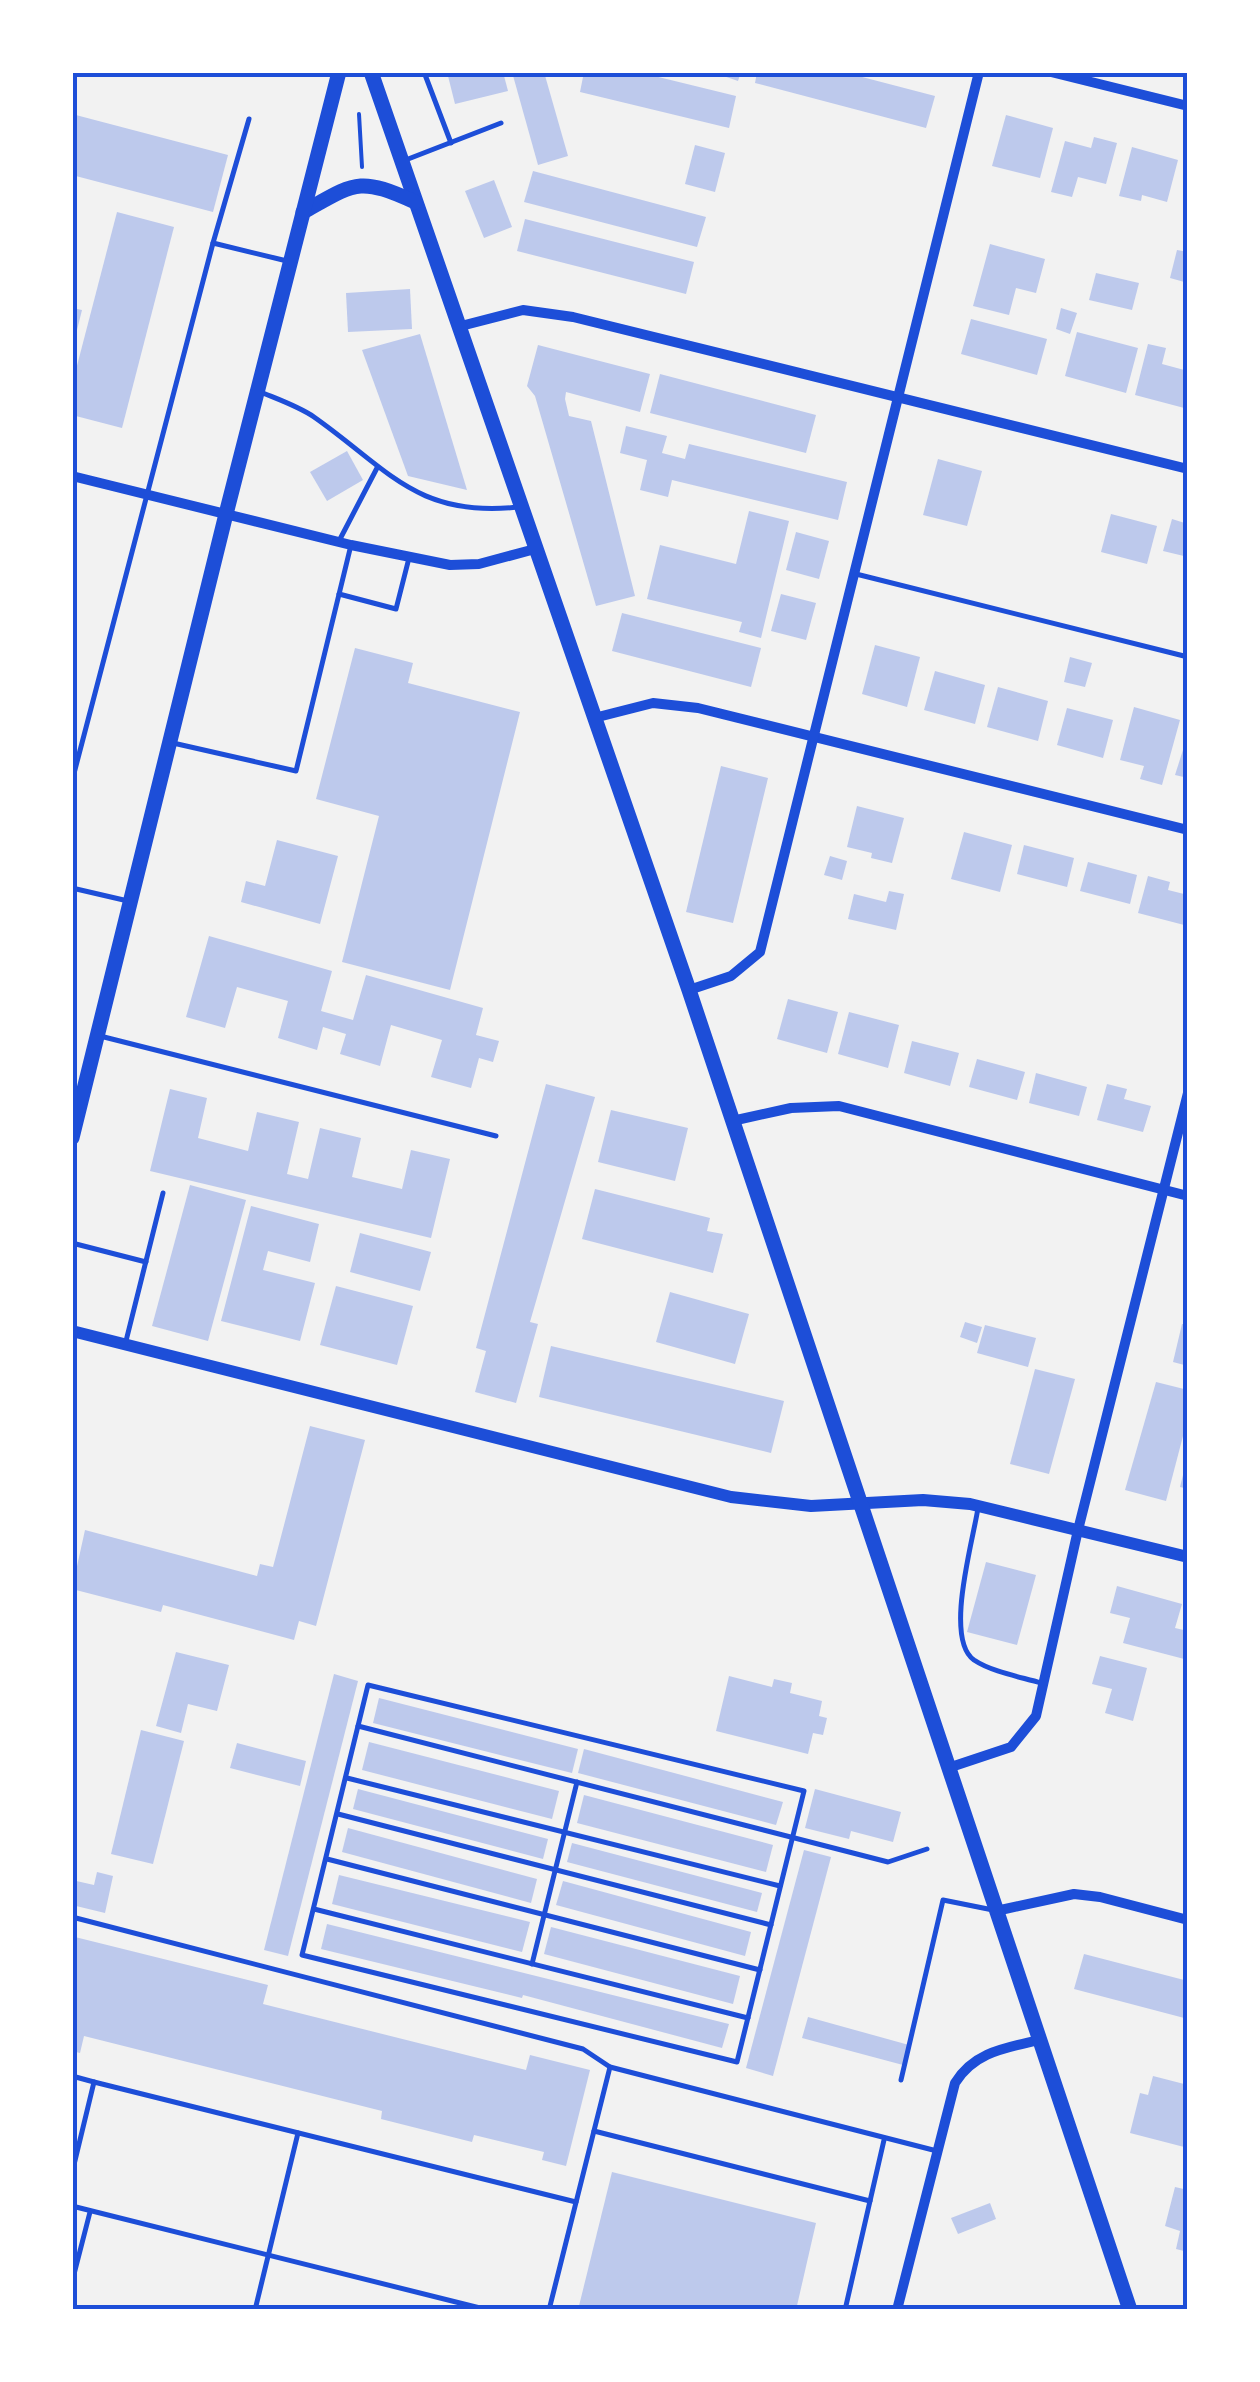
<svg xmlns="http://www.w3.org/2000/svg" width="1260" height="2382" viewBox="0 0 1260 2382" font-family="Karla,sans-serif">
	<rect width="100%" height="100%" fill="#f2f2f2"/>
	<g fill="#bdc9ec">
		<path d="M447,72H503L508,91L455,104Z"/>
		<path d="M512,72H544L568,156L538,165Z"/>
		<path d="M584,72H638L736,96L729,128L580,92Z"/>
		<path d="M712,72H741L738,81Z"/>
		<path d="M757,72H843L935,96L926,128L755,83Z"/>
		<path d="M72,114L228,155L213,212L72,175Z"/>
		<path d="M1006,115L1053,128L1040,178L992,166Z"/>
		<path d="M1094,137L1117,143L1106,184L1078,177L1072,197L1051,192L1065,141L1091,148Z"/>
		<path d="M695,145L725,153L715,192L685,184Z"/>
		<path d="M1132,147L1178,160L1167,202L1142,195L1141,201L1119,196Z"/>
		<path d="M533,171L706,217L697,247L524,202Z"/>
		<path d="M494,180L512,227L484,238L465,191Z"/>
		<path d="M117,212L174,227L122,428L72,415V385Z"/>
		<path d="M525,219L694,262L686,294L517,251Z"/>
		<path d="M990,244L1045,259L1036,293L1016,288L1009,315L973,306Z"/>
		<path d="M1177,250L1188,252V283L1170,278Z"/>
		<path d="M1096,273L1139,283L1132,310L1089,300Z"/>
		<path d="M410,289L412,329L348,332L346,293Z"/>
		<path d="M72,308L82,310L74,342H72Z"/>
		<path d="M1061,308L1077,313L1070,334L1056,329Z"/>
		<path d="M971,319L1047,339L1037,375L961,354Z"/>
		<path d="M1077,332L1138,348L1126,393L1065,376Z"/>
		<path d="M420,334L467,490L408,476L362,350Z"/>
		<path d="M1148,344L1166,348L1162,364L1188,371V409L1135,395Z"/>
		<path d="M538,345L650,374L640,412L566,392L565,399L569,416L591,421L635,596L596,606L535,396L527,386Z"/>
		<path d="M660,374L816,415L806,453L650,413Z"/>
		<path d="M626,426L667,436L662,453L685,459L689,444L847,482L838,520L672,480L668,497L640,490L647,460L620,453Z"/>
		<path d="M347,451L363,480L327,501L310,472Z"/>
		<path d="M938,459L982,471L967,526L923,515Z"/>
		<path d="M749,511L789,521L761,638L739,632L742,622L647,599L660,545L736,564Z"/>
		<path d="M1111,514L1157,526L1147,564L1101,552Z"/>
		<path d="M1172,519L1188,524V557L1163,551Z"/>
		<path d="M796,532L829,541L819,579L786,570Z"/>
		<path d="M781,594L816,603L806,640L771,631Z"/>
		<path d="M622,613L761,648L751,687L612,651Z"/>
		<path d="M875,645L920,657L907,707L862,694Z"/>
		<path d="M355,648L413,663L408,683L520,712L450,990L342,962L379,816L316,799Z"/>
		<path d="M1070,657L1092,663L1085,687L1064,682Z"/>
		<path d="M935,671L985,685L975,724L924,710Z"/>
		<path d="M998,687L1048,701L1038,741L987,727Z"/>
		<path d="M1134,707L1180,720L1162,785L1140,779L1144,766L1120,760Z"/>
		<path d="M1067,708L1113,720L1103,758L1057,745Z"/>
		<path d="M1188,734V778L1175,775Z"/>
		<path d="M721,766L768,778L733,923L686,912Z"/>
		<path d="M857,806L904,818L892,863L871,858L872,853L847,847Z"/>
		<path d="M964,832L1012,845L1000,892L951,879Z"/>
		<path d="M277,840L338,856L320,924L241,902L246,881L265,886Z"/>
		<path d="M1024,845L1074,858L1067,887L1017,874Z"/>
		<path d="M830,856L847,861L842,880L824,875Z"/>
		<path d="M1088,862L1137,875L1130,904L1080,891Z"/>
		<path d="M1148,876L1170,882L1168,890L1188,895V926L1138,913Z"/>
		<path d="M889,891L904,894L896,930L848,919L854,894L886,902Z"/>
		<path d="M209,936L332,971L321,1011L353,1020L366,975L483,1008L476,1035L499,1041L493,1062L479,1058L471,1088L431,1077L442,1040L391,1025L380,1066L340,1054L346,1034L323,1027L317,1050L278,1038L288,1001L237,987L225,1028L186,1017Z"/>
		<path d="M788,999L838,1012L827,1053L777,1039Z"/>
		<path d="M849,1012L899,1025L888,1068L838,1054Z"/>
		<path d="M912,1041L959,1053L950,1086L904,1073Z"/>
		<path d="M977,1059L1025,1072L1017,1100L969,1087Z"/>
		<path d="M1036,1073L1087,1087L1079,1116L1029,1103Z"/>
		<path d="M546,1084L595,1097L530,1322L538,1324L516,1403L475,1392L486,1351L476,1348Z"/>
		<path d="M1107,1084L1127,1089L1124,1099L1151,1106L1143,1132L1097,1120Z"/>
		<path d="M170,1089L207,1098L198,1138L248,1151L257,1112L299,1122L287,1174L308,1179L320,1128L361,1138L352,1177L402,1189L411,1150L450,1159L431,1238L150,1171Z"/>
		<path d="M611,1110L688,1128L675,1181L598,1162Z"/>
		<path d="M190,1185L246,1200L208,1341L152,1326Z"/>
		<path d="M595,1189L710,1218L707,1231L723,1234L713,1273L582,1239Z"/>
		<path d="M251,1206L319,1224L310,1262L268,1251L263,1270L315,1283L300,1341L221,1321Z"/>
		<path d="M360,1233L431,1252L420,1291L350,1272Z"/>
		<path d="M336,1286L413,1306L397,1365L320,1345Z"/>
		<path d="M670,1292L749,1314L735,1364L656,1342Z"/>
		<path d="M965,1322L982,1327L977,1343L960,1337Z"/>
		<path d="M1182,1324L1188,1325V1366L1173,1362Z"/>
		<path d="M985,1325L1036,1338L1028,1367L977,1353Z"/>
		<path d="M551,1346L784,1401L771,1453L539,1397Z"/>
		<path d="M1035,1369L1075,1379L1049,1474L1010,1464Z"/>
		<path d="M1156,1382L1188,1390V1417L1166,1501L1125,1490Z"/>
		<path d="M310,1426L365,1440L316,1626L299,1621L294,1640L163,1605L161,1612L72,1589L85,1530L257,1576L260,1564L273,1567Z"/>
		<path d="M1186,1463H1188V1489L1180,1487Z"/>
		<path d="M986,1562L1036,1575L1017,1645L967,1632Z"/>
		<path d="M1117,1586L1182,1604L1175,1628L1188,1631V1660L1123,1643L1130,1618L1110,1613Z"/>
		<path d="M176,1652L229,1665L217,1711L188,1704L181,1733L156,1726Z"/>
		<path d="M1100,1656L1147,1668L1133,1721L1105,1713L1112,1689L1092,1684Z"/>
		<path d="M334,1674L358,1681L288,1956L264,1950Z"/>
		<path d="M729,1676L772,1687L774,1679L792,1683L790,1693L822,1701L819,1716L827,1718L823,1735L813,1733L808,1754L716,1731Z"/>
		<path d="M379,1698L578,1749L572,1773L373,1723Z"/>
		<path d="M141,1730L184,1741L153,1864L111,1854Z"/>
		<path d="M369,1742L559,1791L552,1819L362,1770Z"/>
		<path d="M237,1743L306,1761L300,1786L230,1768Z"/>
		<path d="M584,1749L783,1802L776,1825L578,1773Z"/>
		<path d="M358,1789L548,1839L543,1859L353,1809Z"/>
		<path d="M815,1789L901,1812L893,1842L851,1831L849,1839L805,1828Z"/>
		<path d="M584,1795L773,1845L766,1872L577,1823Z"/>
		<path d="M348,1828L537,1879L531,1903L342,1852Z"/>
		<path d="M572,1843L762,1893L757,1912L567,1862Z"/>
		<path d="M804,1850L831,1857L773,2076L746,2068Z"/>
		<path d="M97,1872L113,1876L105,1913L72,1905V1880L94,1885Z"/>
		<path d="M339,1875L530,1922L522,1952L332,1904Z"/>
		<path d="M563,1881L751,1932L745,1956L556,1905Z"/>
		<path d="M327,1924L729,2024L722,2048L523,1995L522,1998L321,1949Z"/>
		<path d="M551,1927L740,1976L733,2004L544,1954Z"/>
		<path d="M75,1937L268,1985L263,2004L526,2070L530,2055L590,2070L566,2166L542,2160L544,2152L474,2135L472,2142L381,2119L382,2111L84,2036L80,2053L72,2051Z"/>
		<path d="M1084,1954L1188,1981V2019L1074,1989Z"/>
		<path d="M808,2017L909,2045L903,2065L802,2038Z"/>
		<path d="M1153,2076L1188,2085V2148L1130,2133L1140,2093L1148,2095Z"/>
		<path d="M612,2172L816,2223L796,2310H578Z"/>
		<path d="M1175,2187L1188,2190V2252L1176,2249L1180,2231L1165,2226Z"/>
		<path d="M990,2203L996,2219L958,2234L951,2218Z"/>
	</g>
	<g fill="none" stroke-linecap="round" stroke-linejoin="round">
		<path stroke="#1d4ed8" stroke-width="4" d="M359,114L362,167"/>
		<g stroke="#1d4ed8" stroke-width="5">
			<path d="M424,72L451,143"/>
			<path d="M403,161L501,123"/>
			<path d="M213,243L249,119"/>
			<path d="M258,391C277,399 298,406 314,417C388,469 417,518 518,507"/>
			<path d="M339,541L377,468"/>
			<path d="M856,574L1188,657"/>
			<path d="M339,594L396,609L409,558"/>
			<path d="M173,743L296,771L351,545"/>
			<path d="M72,781L213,243L287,261"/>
			<path d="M72,888L128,901"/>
			<path d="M100,1036L496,1136"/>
			<path d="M72,1243L146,1262"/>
			<path d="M126,1341L163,1193"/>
			<path d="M978,1508C973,1541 944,1639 974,1660C992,1672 1021,1677 1041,1683"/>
			<path d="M368,1685L804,1791L737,2062L302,1955Z"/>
			<path d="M358,1726L888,1862L927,1849"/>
			<path d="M347,1778L780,1886"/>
			<path d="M338,1814L771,1925"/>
			<path d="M327,1859L760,1970"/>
			<path d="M314,1909L748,2018"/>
			<path d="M72,1917L583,2049L610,2067L937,2151"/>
			<path d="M532,1964L577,1782"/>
			<path d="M72,2076L94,2082"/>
			<path d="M901,2080L943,1900L993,1910"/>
			<path d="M594,2131L870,2201"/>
			<path d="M72,2173L94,2082L576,2202"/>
			<path d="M72,2206L488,2310"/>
			<path d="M72,2282L90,2212"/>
			<path d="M255,2310L298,2133"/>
			<path d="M549,2310L610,2067"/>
			<path d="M845,2310L884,2140"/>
		</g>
		<g stroke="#1d4ed8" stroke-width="10">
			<path d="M1051,72L1188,106"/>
			<path d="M461,326L523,310L573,317L1188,469"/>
			<path d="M72,476L351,545L450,565L479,564L535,549"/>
			<path d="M594,718L653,703L698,708L1188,830"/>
			<path d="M689,990L731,976L760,952L979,72"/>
			<path d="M732,1121L791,1108L839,1106L1188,1196"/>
			<path d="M948,1768L1011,1747L1036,1716L1078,1530L1188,1093"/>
			<path d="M996,1911L1074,1894L1100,1897L1188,1920"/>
			<path d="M897,2310L955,2083C974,2052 1005,2048 1039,2040"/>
		</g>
		<path stroke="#1d4ed8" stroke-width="12" d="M72,1331L731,1497L811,1506L923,1500L970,1504L1188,1557"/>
		<path stroke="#1d4ed8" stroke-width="15" d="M371,72L689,990L1130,2310"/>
		<g stroke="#1d4ed8" stroke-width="15">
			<path d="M303,212C355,183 358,176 415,202"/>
			<path d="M72,1138L226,514L339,72"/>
		</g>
	</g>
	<rect width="1260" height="2382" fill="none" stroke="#ffffff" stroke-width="150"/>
	<rect x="75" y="75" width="1110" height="2232" fill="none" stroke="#1d4ed8" stroke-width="4"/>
</svg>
